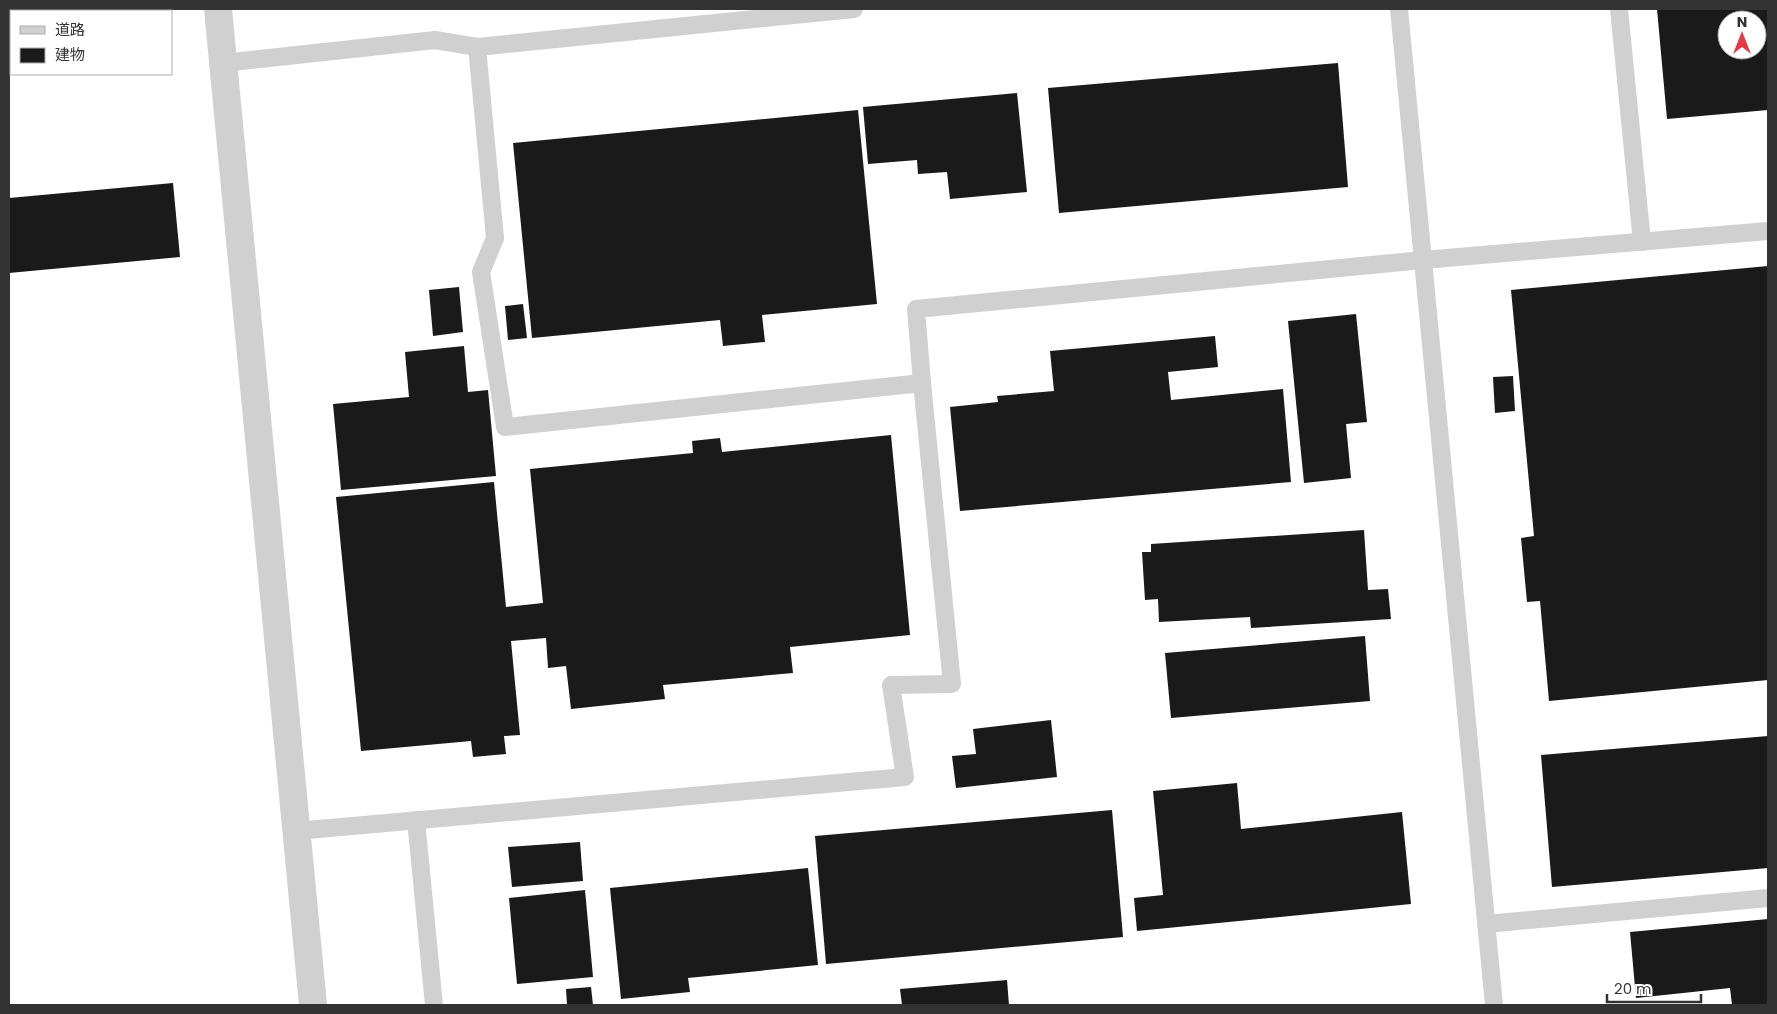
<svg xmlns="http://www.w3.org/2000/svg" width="1777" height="1014" viewBox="0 0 1777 1014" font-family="Poppins,'Noto Sans JP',sans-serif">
	<rect width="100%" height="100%" fill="#fff"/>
	<g fill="#1a1a1a" fill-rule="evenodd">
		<path d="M1657,9H1768V110L1667,119ZM1727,20H1757V50H1727Z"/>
		<path d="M1338,63L1348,187L1059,213L1048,88Z"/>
		<path d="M1017,93L1027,192L950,199L947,172L918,174L917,160L868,164L863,107Z"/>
		<path d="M858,110L877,304L762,315L765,342L723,346L720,320L532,338L513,143Z"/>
		<path d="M173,183L180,257L9,273V198Z"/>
		<path d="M1768,266V680L1549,701L1540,601L1527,602L1521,538L1534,536L1511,290Z"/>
		<path d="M459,287L463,332L433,336L429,290Z"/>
		<path d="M523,304L527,338L508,340L505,306Z"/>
		<path d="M1356,314L1367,422L1346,424L1351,478L1304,483L1288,321Z"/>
		<path d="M1215,336L1218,367L1168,372L1171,400L1283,389L1291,482L960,511L950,407L998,402L997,396L1054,391L1050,351Z"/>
		<path d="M464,346L468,392L488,390L496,476L341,490L333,404L409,397L405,352Z"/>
		<path d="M1513,376L1515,411L1495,413L1493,377Z"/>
		<path d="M891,435L910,635L790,647L793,673L663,685L665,699L571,709L566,666L548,668L546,638L511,641L520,735L504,736L506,754L473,757L471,741L361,751L336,497L494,482L506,607L543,603L530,469L693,453L692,441L720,438L722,452Z"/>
		<path d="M1364,530L1368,590L1388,589L1391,619L1251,628L1250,617L1159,622L1158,599L1145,600L1142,552H1151V544Z"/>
		<path d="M1365,636L1370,701L1171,718L1165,653Z"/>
		<path d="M1051,720L1057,777L956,788L952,756L976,754L973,729Z"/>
		<path d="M1768,736V868L1552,887L1541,755Z"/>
		<path d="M1237,783L1241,829L1402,812L1411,904L1137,931L1134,898L1163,895L1153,791Z"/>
		<path d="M1112,810L1123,937L826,964L815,836Z"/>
		<path d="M580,842L583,881L512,887L508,847Z"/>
		<path d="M808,868L818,965L688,978L690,992L621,999L610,888Z"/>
		<path d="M585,890L593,977L517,984L509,898Z"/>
		<path d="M1768,919V1005H1732L1730,988L1636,998L1630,932Z"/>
		<path d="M1007,980L1009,1005H902L900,989Z"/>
		<path d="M591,987L593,1005H567L566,989Z"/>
	</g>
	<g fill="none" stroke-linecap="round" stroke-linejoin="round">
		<g stroke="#d0d0d0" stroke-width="18">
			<path d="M1399,9L1494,1005"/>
			<path d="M1619,9L1642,242"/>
			<path d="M223,63L435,40L477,47L854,9"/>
			<path d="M922,383L916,309L1423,260L1768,231"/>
			<path d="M416,820L434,1005"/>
			<path d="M296,831L905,777L891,685L952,684L922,383L505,427L481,272L495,238L477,47"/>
			<path d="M1486,924L1768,898"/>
		</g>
		<path stroke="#d0d0d0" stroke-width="28" d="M218,9L313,1005"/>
	</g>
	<rect width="1777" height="1014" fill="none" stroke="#333333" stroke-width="20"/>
	<rect x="10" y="10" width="162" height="65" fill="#ffffff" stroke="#adadad"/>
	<rect x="20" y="26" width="25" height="8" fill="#d0d0d0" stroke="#adadad"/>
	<text x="55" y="35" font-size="15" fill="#333333">道路</text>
	<rect x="20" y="48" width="25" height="15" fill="#1a1a1a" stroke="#adadad"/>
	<text x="55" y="60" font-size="15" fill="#333333">建物</text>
	<g transform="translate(1742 35)"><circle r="24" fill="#ffffff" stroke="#adadad"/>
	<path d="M0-4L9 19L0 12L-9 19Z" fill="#e63946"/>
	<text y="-8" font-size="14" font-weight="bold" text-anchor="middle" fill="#333333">N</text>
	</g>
	<path d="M1607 994v8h94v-8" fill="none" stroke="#333333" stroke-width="2.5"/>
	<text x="1614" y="994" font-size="15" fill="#333333" stroke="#ffffff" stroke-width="4" paint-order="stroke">20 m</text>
</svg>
